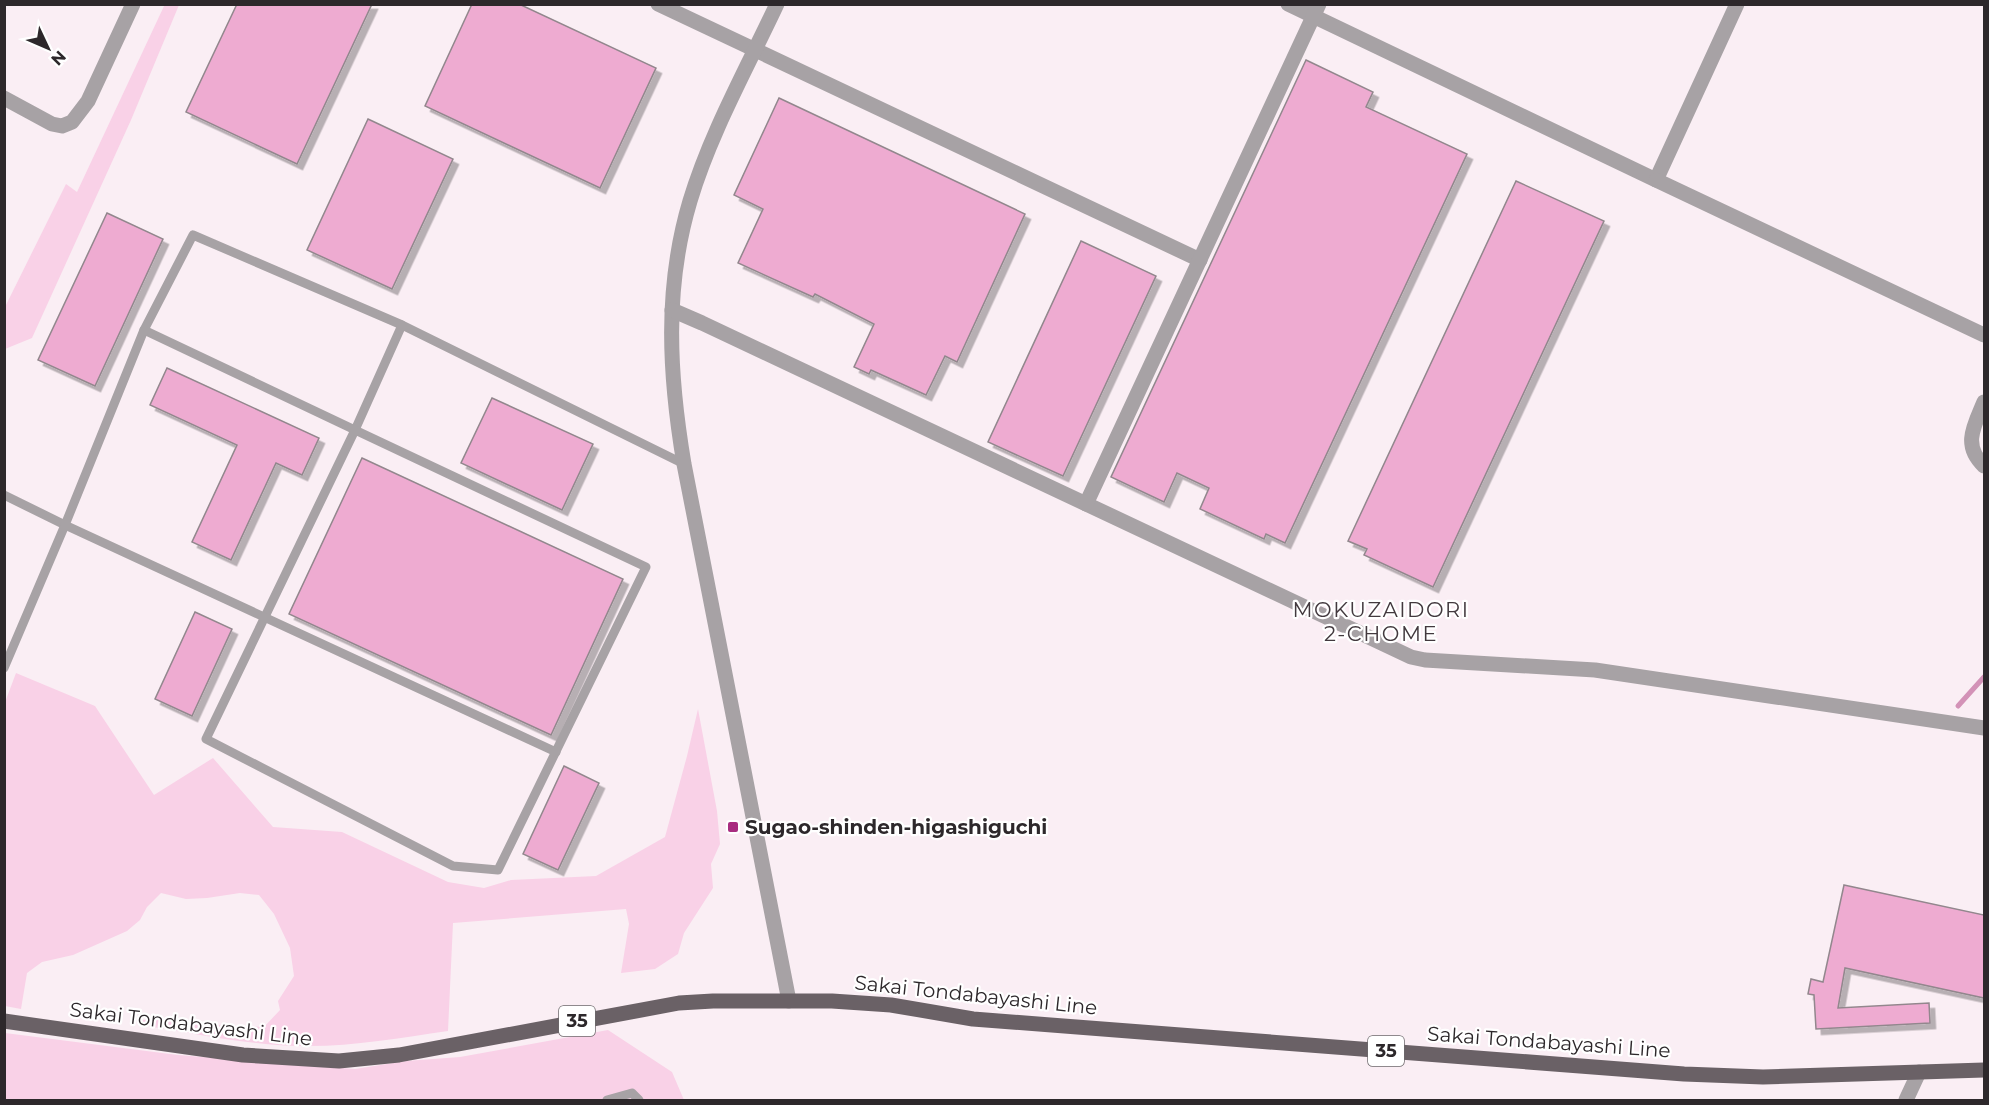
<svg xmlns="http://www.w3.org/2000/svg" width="1989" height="1105" viewBox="0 0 1989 1105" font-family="Montserrat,sans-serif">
	<defs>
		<filter id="shadow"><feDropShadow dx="5.5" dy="5.5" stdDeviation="0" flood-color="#0004"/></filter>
	</defs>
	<rect width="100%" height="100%" fill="#faeef4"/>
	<g fill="#f9d1e7">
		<path d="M165,4L179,5L131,120L32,338L5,349V307L66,184L77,192Z"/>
		<path d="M16,673L95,706L154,795L213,758L273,827L342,832L448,882L484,888L511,880L596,876L665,837L687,756L698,709L717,811L720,844L711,864L713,888L684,933L678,954L655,969L621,973L629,924L626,909L453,923L448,1031C399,1038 350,1047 301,1046C247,1045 193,1033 140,1025L143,1020L151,1019L203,1024L264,1027L280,1010L278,1001L294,976L290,948L274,914L259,895L240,893L207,898L186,899L161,893L147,907L140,920L127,931L73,955L42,962L27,973L21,1009L5,1006L4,705Z"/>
		<path d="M608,1030L672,1072L684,1100H5V1033L178,1055L355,1069L406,1061L460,1057Z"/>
	</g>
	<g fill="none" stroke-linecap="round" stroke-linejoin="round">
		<path stroke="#d392b7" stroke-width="5" d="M1958,706L1984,677"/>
	</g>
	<g fill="#eeabd1" stroke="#92878d" stroke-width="1.5" filter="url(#shadow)">
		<path d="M237,4H372L297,164L186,112Z"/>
		<path d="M472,4H519L656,68L600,188L425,106Z"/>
		<path d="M1306,60L1373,92L1366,107L1467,154L1285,543L1266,534L1264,539L1200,509L1209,488L1177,473L1164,502L1111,477Z"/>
		<path d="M779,98L1025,214L957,362L945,356L926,395L871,370L869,374L854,367L874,324L815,294L813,297L738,263L763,209L734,195Z"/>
		<path d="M368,119L453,159L392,289L307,250Z"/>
		<path d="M1516,181L1604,221L1433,587L1364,555L1367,549L1348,541Z"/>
		<path d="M107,213L163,239L95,386L38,360Z"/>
		<path d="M1081,241L1156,276L1063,476L988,442Z"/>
		<path d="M167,368L319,438L302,475L276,463L231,560L192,542L237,445L150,405Z"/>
		<path d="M492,398L593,444L562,510L461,463Z"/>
		<path d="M362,458L623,579L551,735L289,614Z"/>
		<path d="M195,612L232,629L192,716L155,699Z"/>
		<path d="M564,766L599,783L558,870L523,854Z"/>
		<path d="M1844,885L1984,915V998L1845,968L1838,1008L1929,1003L1930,1023L1816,1029L1814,995L1808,994L1811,979L1823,982Z"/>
	</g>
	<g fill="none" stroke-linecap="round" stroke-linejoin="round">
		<g stroke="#a7a2a5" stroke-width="9">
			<path d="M144,330L355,430L402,325"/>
			<path d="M355,430L646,567L498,870L453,866L206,739Z"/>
			<path d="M4,495L65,525L556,752"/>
			<path d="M4,668L65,525L144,330L193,235L402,325L684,464"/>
			<path d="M607,1100L632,1093L639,1100"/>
		</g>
		<g stroke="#a7a2a5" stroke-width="15">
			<path d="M1984,402C1974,426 1962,445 1984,466"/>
			<path d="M1906,1100L1919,1072"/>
		</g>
		<g stroke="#a7a2a5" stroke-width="15">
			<path d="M658,4L1200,260"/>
			<path d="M777,4C747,68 710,134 690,201C664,288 669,375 684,464L789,1001"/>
			<path d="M1288,4L1656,180L1737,4"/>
			<path d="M4,98L52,124L62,126L72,122L88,101L133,4"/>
			<path d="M1656,180L1984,335"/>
			<path d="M672,310L702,323L1411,657L1425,660L1595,670L1984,728"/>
			<path d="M1086,504L1319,4"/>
		</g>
		<path stroke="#6a6166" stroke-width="15" d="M4,1021L243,1055L339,1061L399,1055L679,1003L713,1001H832L891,1005L973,1019L1684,1074L1763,1077L1984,1070"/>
	</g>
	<rect fill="#a82d80" stroke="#fff" stroke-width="2" x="727" y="821" width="12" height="12" rx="3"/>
	<g text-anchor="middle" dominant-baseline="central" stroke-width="4.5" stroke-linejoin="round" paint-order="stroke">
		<g fill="#fff" stroke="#6c686b" stroke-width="1.5">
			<rect x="559" y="1006" width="36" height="30" rx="4.5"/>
			<rect x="1368" y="1036" width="36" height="30" rx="4.5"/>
		</g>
		<g font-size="18" font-weight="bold" fill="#2d282b">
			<text x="577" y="1021">35</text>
			<text x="1386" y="1051">35</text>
		</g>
		<g font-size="20" font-weight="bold" fill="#2d282b" stroke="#fff" text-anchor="start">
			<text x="745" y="827">Sugao-shinden-higashiguchi</text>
		</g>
		<g font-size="20" fill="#2d282b" stroke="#fff">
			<text transform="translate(976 995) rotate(6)">Sakai Tondabayashi Line</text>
			<text transform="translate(191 1024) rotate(7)">Sakai Tondabayashi Line</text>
			<text transform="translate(1549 1042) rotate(4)">Sakai Tondabayashi Line</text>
		</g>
		<g font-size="21" letter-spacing="1.5" fill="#42393e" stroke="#fff">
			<text x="1381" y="609">MOKUZAIDORI<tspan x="1381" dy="24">2-CHOME</tspan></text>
		</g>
	</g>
	<rect width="1989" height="1105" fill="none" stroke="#2d282b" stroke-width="12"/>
	<g transform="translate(48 48) rotate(134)" stroke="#ffffff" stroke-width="4.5" paint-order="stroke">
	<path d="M0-4.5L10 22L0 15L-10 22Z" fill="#2d282b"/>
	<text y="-9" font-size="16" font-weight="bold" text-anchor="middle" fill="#2d282b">N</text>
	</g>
</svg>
